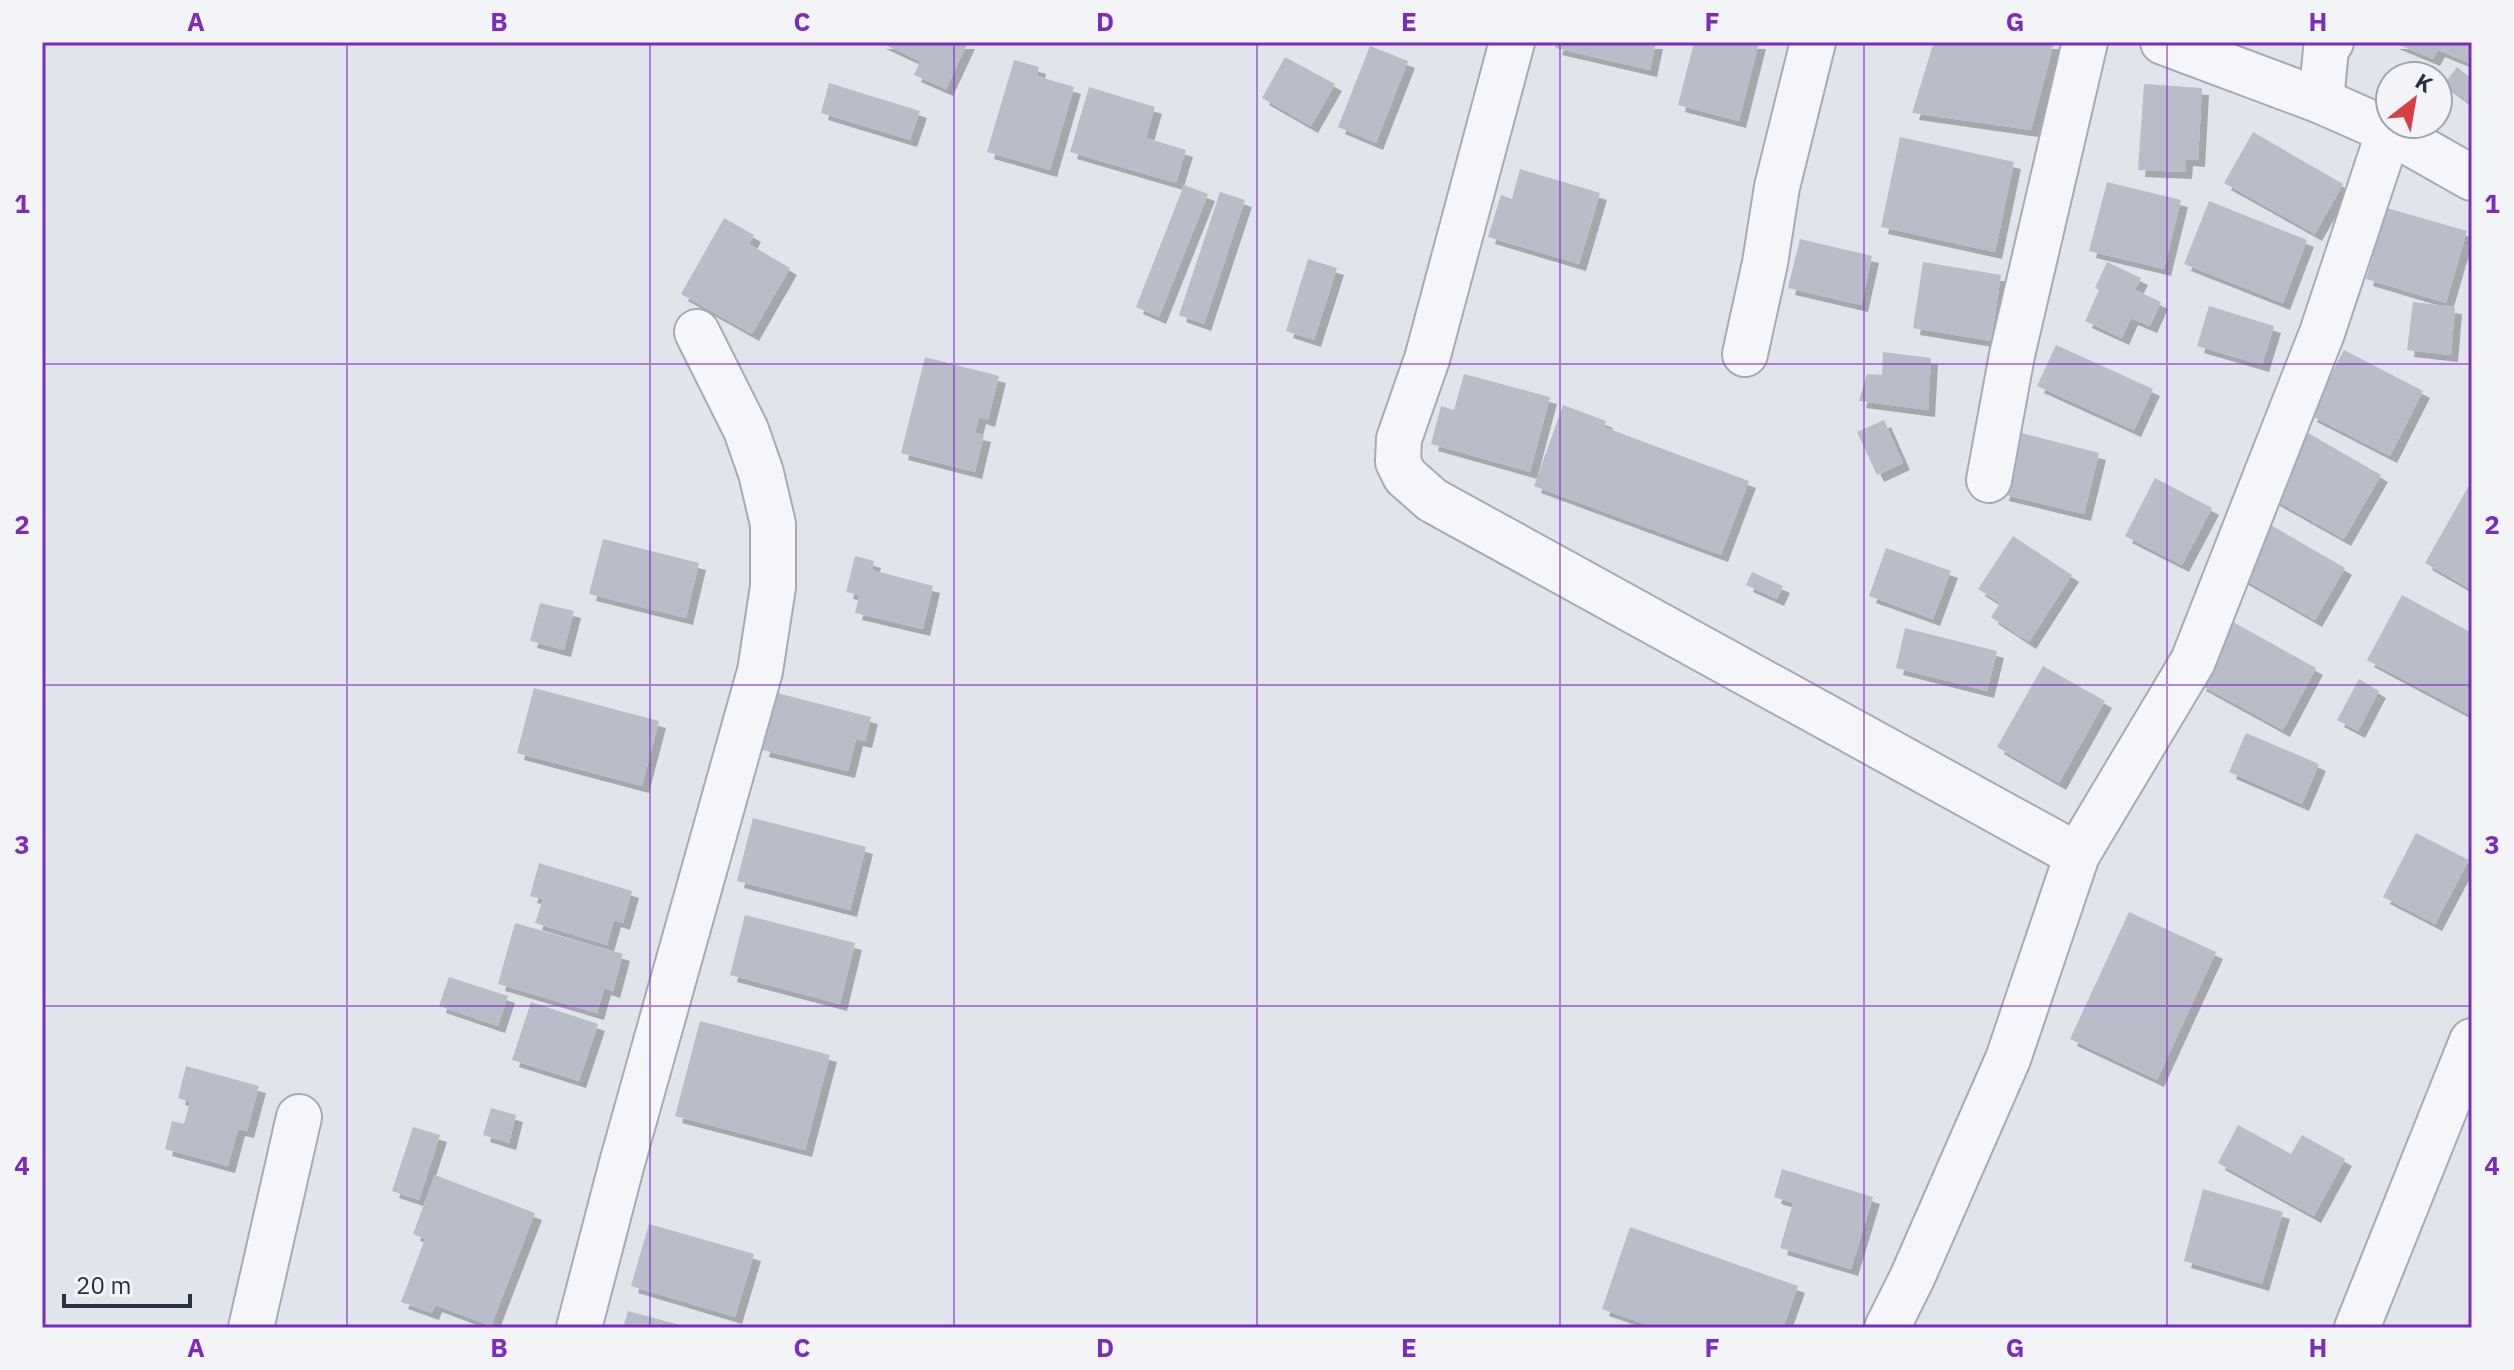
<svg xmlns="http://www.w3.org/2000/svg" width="2514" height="1370" viewBox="0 0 2514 1370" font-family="'IBM Plex Sans',sans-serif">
	<defs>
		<filter id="shadow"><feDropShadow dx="7" dy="7" stdDeviation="0" flood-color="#0004"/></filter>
	</defs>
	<rect width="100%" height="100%" fill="#e2e4eb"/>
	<g fill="#b9bdca" filter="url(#shadow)">
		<path d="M879,42H968L946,89L914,75L920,61Z"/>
		<path d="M1557,42H1656L1650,70L1555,48Z"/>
		<path d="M1694,42H1759L1739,121L1678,105Z"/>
		<path d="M1936,42H2054L2031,130L1912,113L1932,48Z"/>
		<path d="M2392,42H2472V64L2438,50L2433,59Z"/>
		<path d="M1370,46L1408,61L1376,143L1338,127Z"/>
		<path d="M1285,57L1335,84L1311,126L1262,98Z"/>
		<path d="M1014,60L1039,67L1037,76L1074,87L1050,170L987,152Z"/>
		<path d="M2457,67L2472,79V97L2468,102L2444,84Z"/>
		<path d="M829,83L920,111L910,140L821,113Z"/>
		<path d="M2144,84L2202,88L2198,160L2186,159L2185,172L2138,170Z"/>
		<path d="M1089,87L1155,107L1146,138L1186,150L1176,183L1070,152Z"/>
		<path d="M2253,132L2343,184L2315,234L2224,183Z"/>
		<path d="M1900,137L2014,162L1995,252L1881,227Z"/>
		<path d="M1520,169L1600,193L1579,264L1488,237L1501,195L1512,199Z"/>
		<path d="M2107,182L2181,200L2164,269L2089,251Z"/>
		<path d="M1184,185L1208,194L1159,317L1136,307Z"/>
		<path d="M1220,192L1245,200L1204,324L1179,315Z"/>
		<path d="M2209,201L2307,240L2283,303L2184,264Z"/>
		<path d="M2387,208L2467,231L2446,303L2366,279Z"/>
		<path d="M724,218L754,235L749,244L790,268L752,334L681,294Z"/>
		<path d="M1800,239L1872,256L1861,305L1788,288Z"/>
		<path d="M1308,259L1337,268L1314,340L1286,331Z"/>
		<path d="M1923,262L2001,275L1991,341L1913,328Z"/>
		<path d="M2107,262L2141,278L2135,290L2161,302L2150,326L2131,318L2122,338L2085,321L2099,290L2095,288Z"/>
		<path d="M2413,302L2455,307L2451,355L2407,350Z"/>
		<path d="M2209,306L2274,326L2262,365L2197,346Z"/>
		<path d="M2056,345L2153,389L2134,430L2037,386Z"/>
		<path d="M2344,350L2423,391L2390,456L2310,415Z"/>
		<path d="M1883,352L1931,358L1928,410L1859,401L1867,374L1882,375Z"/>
		<path d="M925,357L999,376L988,420L979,417L975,433L984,435L975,472L901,453Z"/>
		<path d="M1464,374L1550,397L1530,472L1431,444L1441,406L1454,410Z"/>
		<path d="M1563,405L1606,421L1604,427L1749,481L1721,555L1534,486Z"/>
		<path d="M1884,420L1903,463L1877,475L1857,432Z"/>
		<path d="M2018,432L2099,453L2084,514L2002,494Z"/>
		<path d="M2308,433L2381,475L2344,539L2271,498Z"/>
		<path d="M2155,478L2212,508L2182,565L2125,536Z"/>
		<path d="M2472,480V590L2425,563Z"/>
		<path d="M2269,524L2345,568L2315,620L2238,576Z"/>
		<path d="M2013,536L2072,575L2029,642L1991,617L2000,603L1978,589Z"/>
		<path d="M603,539L699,563L686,618L589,594Z"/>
		<path d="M1886,548L1951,571L1933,619L1869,596Z"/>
		<path d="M855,556L874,561L872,570L933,586L923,629L855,613L859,595L846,592Z"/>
		<path d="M1752,572L1783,586L1777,599L1746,585Z"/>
		<path d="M2402,595L2472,633V716L2367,660Z"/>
		<path d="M540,603L574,611L564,650L530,641Z"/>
		<path d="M2233,622L2316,668L2283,730L2199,684Z"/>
		<path d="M1905,628L1997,651L1987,691L1896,668Z"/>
		<path d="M2043,666L2105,701L2059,783L1997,747Z"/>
		<path d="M2359,679L2379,691L2358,731L2337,720Z"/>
		<path d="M534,688L659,721L642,786L517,753Z"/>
		<path d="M777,693L871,717L865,741L856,739L848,771L762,750Z"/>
		<path d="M2246,733L2319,764L2302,804L2229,772Z"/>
		<path d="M753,818L866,847L850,910L737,881Z"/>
		<path d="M2416,833L2469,860L2435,924L2383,897Z"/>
		<path d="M539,863L632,891L623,923L614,920L607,945L535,923L543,899L530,896Z"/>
		<path d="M2129,912L2216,952L2157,1080L2070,1039Z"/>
		<path d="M745,915L855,943L840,1004L730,975Z"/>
		<path d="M515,923L623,954L613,991L604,988L597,1013L498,984Z"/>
		<path d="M449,977L508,996L498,1026L439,1006Z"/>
		<path d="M531,1002L598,1024L579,1081L512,1060Z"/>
		<path d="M700,1021L830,1055L805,1150L675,1116Z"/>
		<path d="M186,1066L259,1086L247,1131L238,1129L228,1166L165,1149L172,1121L184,1124L190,1102L178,1098Z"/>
		<path d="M491,1108L516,1115L509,1143L483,1135Z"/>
		<path d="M2238,1125L2291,1154L2302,1135L2345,1159L2314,1216L2218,1163Z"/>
		<path d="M413,1127L440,1135L419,1200L392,1191Z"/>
		<path d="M1782,1169L1873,1197L1851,1269L1780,1248L1793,1203L1774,1197Z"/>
		<path d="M435,1175L535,1213L491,1326L435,1305L432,1313L401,1302L425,1239L413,1234Z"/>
		<path d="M2203,1189L2283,1212L2262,1284L2184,1261Z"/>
		<path d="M649,1224L754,1254L735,1317L631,1286Z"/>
		<path d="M1630,1227L1798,1286L1783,1328H1656L1602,1309Z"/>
		<path d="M628,1311L687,1327V1328H623Z"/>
	</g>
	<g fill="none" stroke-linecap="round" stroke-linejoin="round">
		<defs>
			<g id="minor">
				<path d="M1512,42L1427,359L1399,439L1398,462L1405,476L1432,500L2077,855"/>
				<path d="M2163,42L2321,101L2389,131L2472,178"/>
				<path d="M2321,101L2326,49L2331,42"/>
				<path d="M1745,354L1765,263L1777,187L1813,42"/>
				<path d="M1989,480L2012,355L2085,42"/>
				<path d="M251,1328L299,1117"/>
				<path d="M579,1328L622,1163L760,671L773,587V524L761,473L746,430L697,332"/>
				<path d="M1887,1328L1912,1278L2008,1059L2077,855L2193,661L2322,333L2389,131"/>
				<path d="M2357,1328L2472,1041"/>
			</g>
		</defs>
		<use href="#minor" stroke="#a7aab6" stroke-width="48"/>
		<use href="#minor" stroke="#f5f6f9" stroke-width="44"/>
	</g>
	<path fill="none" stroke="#7b2cbf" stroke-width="2" stroke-opacity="0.55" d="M347,42V1328M650,42V1328M954,42V1328M1257,42V1328M1560,42V1328M1864,42V1328M2167,42V1328M42,364H2472M42,685H2472M42,1006H2472"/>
	<rect width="2514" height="1370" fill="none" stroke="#f2f4f8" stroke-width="88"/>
	<g transform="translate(2414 100) rotate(31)"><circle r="38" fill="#f2f4f8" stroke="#a2a5b0" stroke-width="2"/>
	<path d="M0-6L14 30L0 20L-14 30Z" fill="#d83f44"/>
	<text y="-12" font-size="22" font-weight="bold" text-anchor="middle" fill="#292f45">K</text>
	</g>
	<path d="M64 1294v12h126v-12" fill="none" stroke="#292f45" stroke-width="4"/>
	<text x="76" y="1294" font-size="24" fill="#292f45" stroke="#f2f4f8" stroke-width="6" paint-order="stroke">20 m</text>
	<rect x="44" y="44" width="2426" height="1282" fill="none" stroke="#7b2cbf" stroke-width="3"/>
	<g font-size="26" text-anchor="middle" font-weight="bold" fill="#7b2cbf">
		<text x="196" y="31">A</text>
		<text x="499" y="31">B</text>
		<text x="802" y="31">C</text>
		<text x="1105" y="31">D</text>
		<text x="1409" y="31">E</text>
		<text x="1712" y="31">F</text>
		<text x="2015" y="31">G</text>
		<text x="2318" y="31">H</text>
		<text x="22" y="213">1</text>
		<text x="2492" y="213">1</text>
		<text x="22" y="534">2</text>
		<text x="2492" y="534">2</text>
		<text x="22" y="854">3</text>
		<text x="2492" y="854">3</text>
		<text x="22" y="1175">4</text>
		<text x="2492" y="1175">4</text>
		<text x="196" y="1357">A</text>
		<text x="499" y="1357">B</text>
		<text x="802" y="1357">C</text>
		<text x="1105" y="1357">D</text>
		<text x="1409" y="1357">E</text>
		<text x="1712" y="1357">F</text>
		<text x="2015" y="1357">G</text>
		<text x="2318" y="1357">H</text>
	</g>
</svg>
